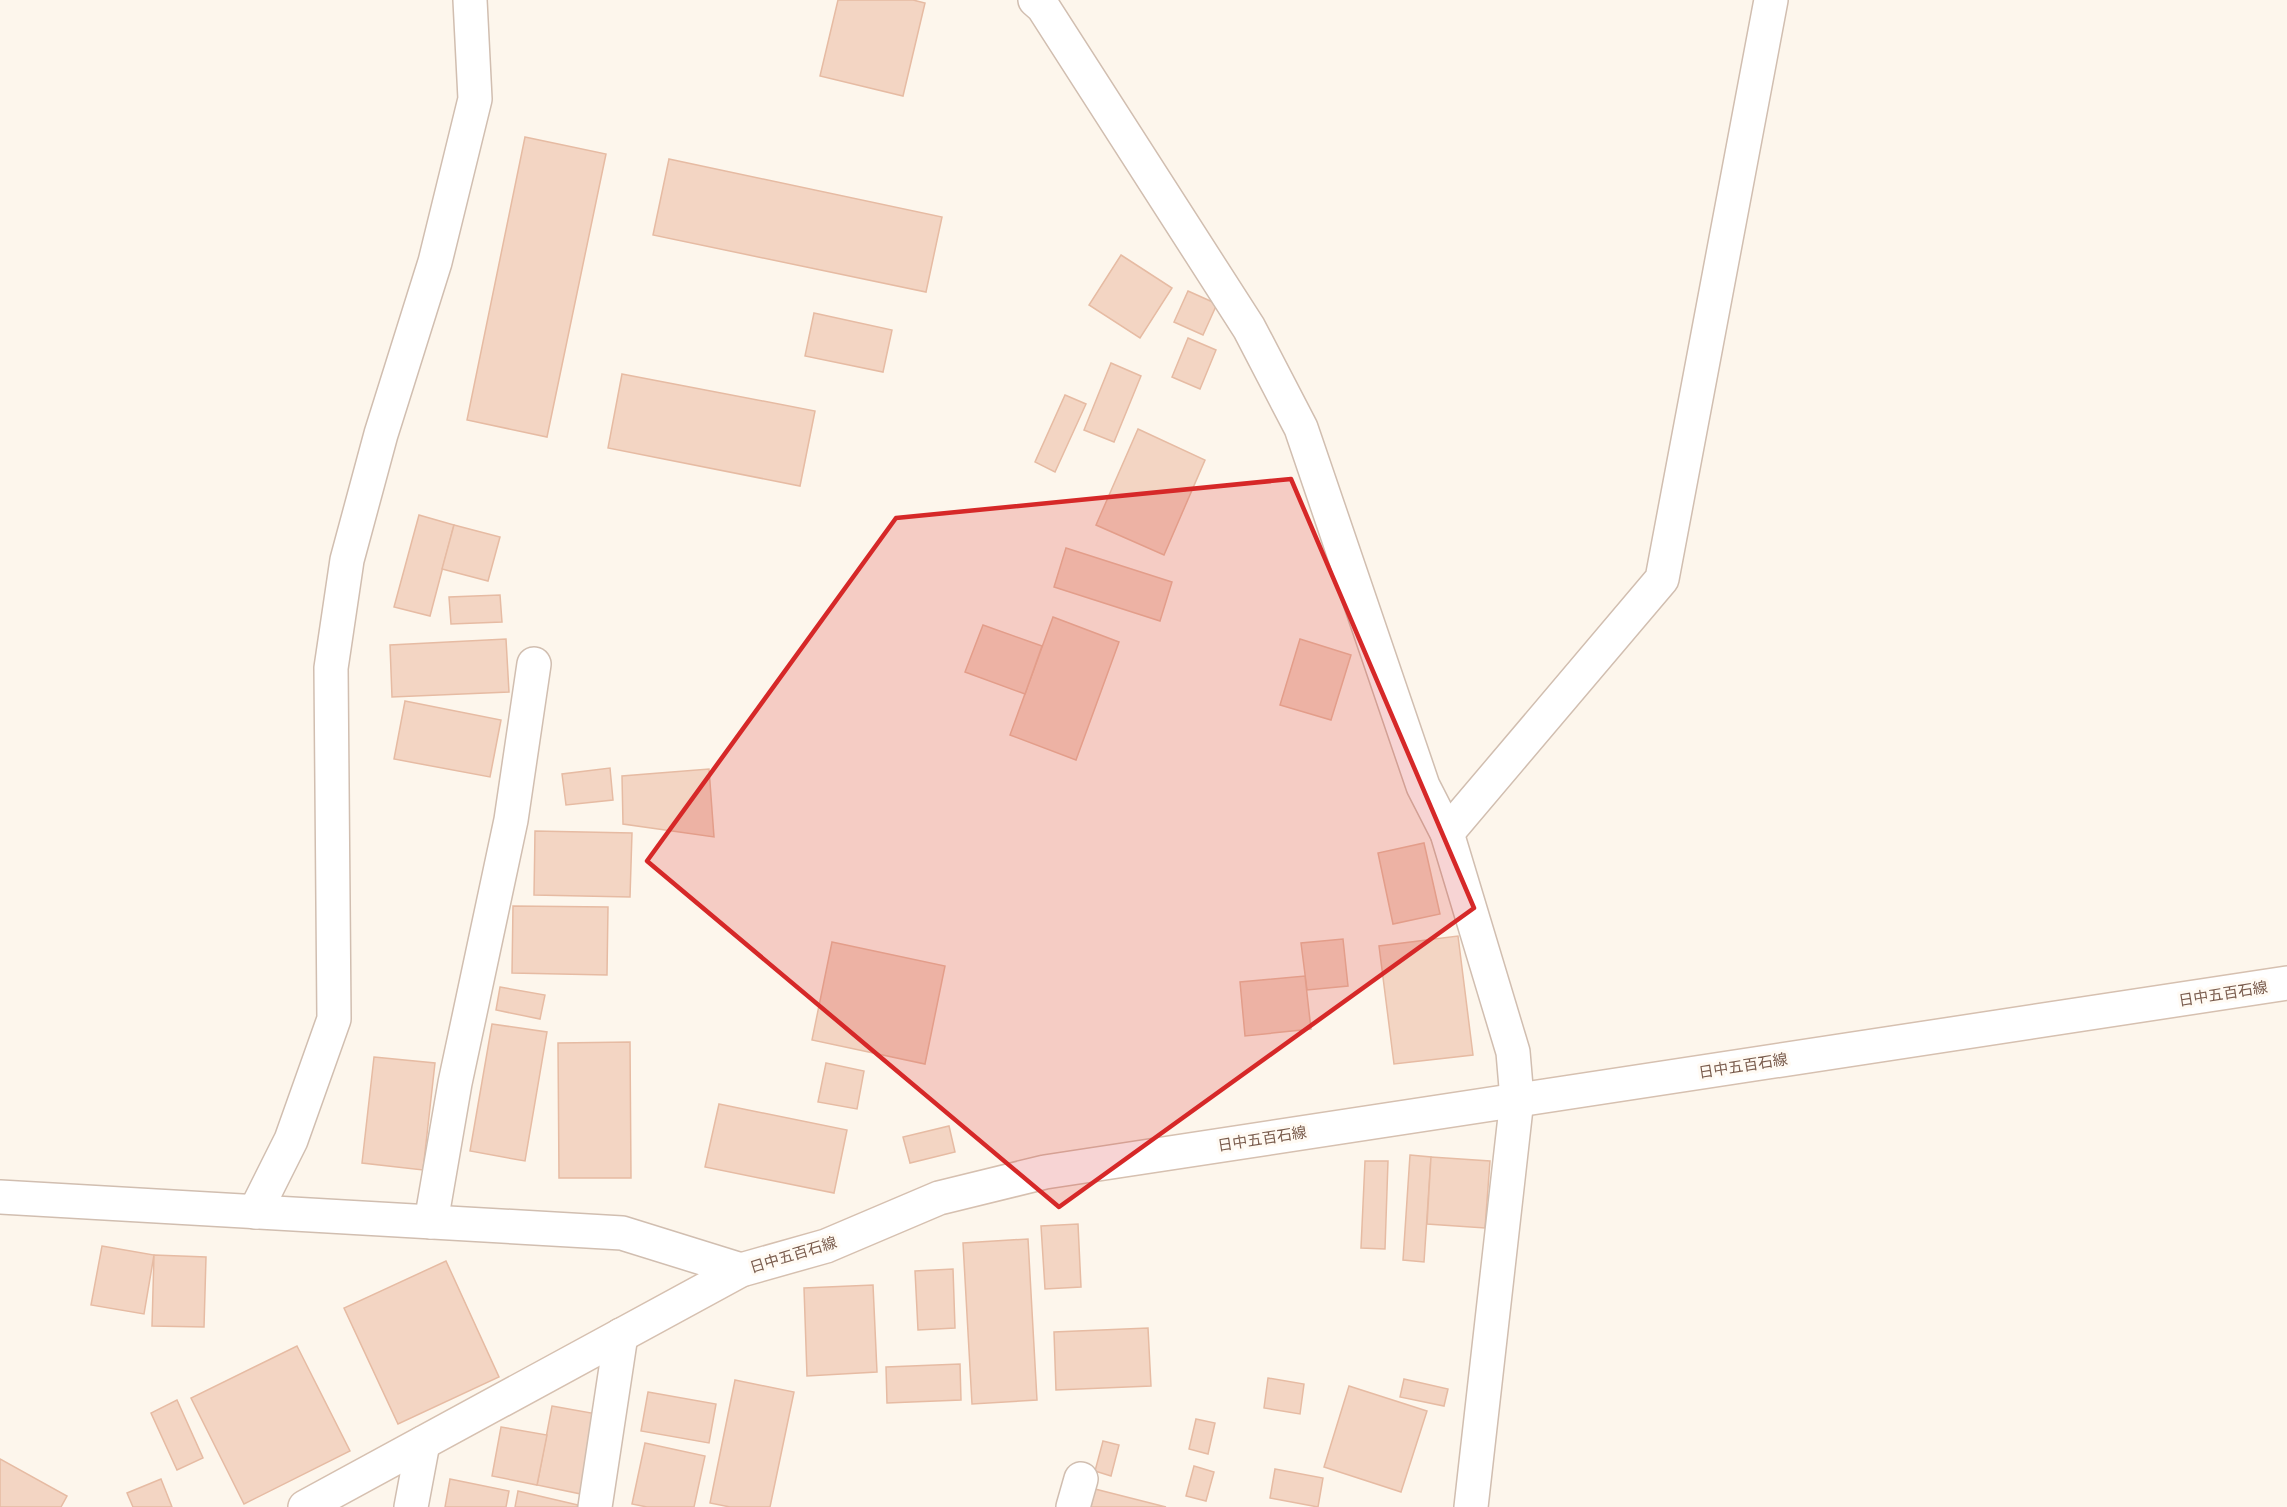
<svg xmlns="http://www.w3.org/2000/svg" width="2287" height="1507" viewBox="0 0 2287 1507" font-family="'Golos Text','Noto Sans JP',sans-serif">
	<rect width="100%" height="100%" fill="#fdf6ec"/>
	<g fill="#f3d5c3" stroke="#e6bba3" stroke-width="1.5">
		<path d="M838,0H913L925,3L903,96L820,76Z"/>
		<path d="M525,137L606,154L547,437L467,420Z"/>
		<path d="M669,159L942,217L926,292L653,235Z"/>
		<path d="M1121,255L1172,288L1140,338L1089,305Z"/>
		<path d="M1188,291L1217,304L1203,335L1174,322Z"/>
		<path d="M814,313L892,330L883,372L805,356Z"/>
		<path d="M1188,338L1216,350L1200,389L1172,377Z"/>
		<path d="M1111,363L1141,376L1114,442L1084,430Z"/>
		<path d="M622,374L815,411L800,486L608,448Z"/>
		<path d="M1065,395L1086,404L1055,472L1035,462Z"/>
		<path d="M1138,429L1205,460L1164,555L1096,525Z"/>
		<path d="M419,515L454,525L430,616L394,607Z"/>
		<path d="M454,525L500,537L488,581L442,569Z"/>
		<path d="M1066,548L1172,582L1160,621L1054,587Z"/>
		<path d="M500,595L502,622L451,624L449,597Z"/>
		<path d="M1053,617L1119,642L1076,760L1010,735Z"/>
		<path d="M983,625L1042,646L1025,694L965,672Z"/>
		<path d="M506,639L509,692L392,697L390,645Z"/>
		<path d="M1300,639L1351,655L1331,720L1280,705Z"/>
		<path d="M405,701L501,720L490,777L394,759Z"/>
		<path d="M610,768L613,800L566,805L562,774Z"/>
		<path d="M709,769L714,837L623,824L622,776Z"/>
		<path d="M535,831L632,833L630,897L534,895Z"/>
		<path d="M1424,843L1440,914L1393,924L1378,853Z"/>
		<path d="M513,906L608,907L607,975L512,973Z"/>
		<path d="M1458,936L1473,1055L1394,1064L1379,946Z"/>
		<path d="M1343,939L1348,986L1307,990L1301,943Z"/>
		<path d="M832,942L945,966L925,1064L812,1040Z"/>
		<path d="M1305,976L1311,1029L1245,1036L1240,982Z"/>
		<path d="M500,987L545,995L540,1019L496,1010Z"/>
		<path d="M492,1024L547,1032L525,1161L470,1151Z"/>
		<path d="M630,1042L631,1178H559L558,1043Z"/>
		<path d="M374,1057L435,1063L423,1170L362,1163Z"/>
		<path d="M826,1063L864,1071L857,1109L818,1102Z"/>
		<path d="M719,1104L847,1130L834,1193L705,1167Z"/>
		<path d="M949,1126L955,1152L910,1163L903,1137Z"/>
		<path d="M1410,1155L1431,1157L1424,1262L1403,1260Z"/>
		<path d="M1431,1157L1490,1161L1485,1228L1427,1224Z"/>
		<path d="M1365,1161H1388L1385,1249L1361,1248Z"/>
		<path d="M1078,1224L1081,1287L1045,1289L1041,1226Z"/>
		<path d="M1028,1239L1037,1400L972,1404L963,1243Z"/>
		<path d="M102,1246L154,1255L144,1314L91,1305Z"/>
		<path d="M154,1255L206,1257L204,1327L152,1326Z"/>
		<path d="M446,1261L499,1377L398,1424L344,1308Z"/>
		<path d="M953,1269L955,1328L918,1330L915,1271Z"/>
		<path d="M873,1285L877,1372L807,1376L804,1288Z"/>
		<path d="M1148,1328L1151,1386L1056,1390L1054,1332Z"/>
		<path d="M297,1346L350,1451L244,1504L191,1398Z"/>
		<path d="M960,1364L961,1400L887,1403L886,1367Z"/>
		<path d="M1268,1378L1304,1384L1300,1414L1264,1408Z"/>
		<path d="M1404,1379L1448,1389L1444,1406L1400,1397Z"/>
		<path d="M735,1380L794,1392L770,1507H730L710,1503Z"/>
		<path d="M1349,1386L1427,1411L1401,1492L1324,1467Z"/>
		<path d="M648,1392L716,1404L709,1443L641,1431Z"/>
		<path d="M177,1400L203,1458L177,1470L151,1413Z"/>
		<path d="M552,1406L597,1414L581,1494L537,1485Z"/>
		<path d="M1196,1419L1215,1423L1208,1454L1189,1449Z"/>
		<path d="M501,1427L547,1435L537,1485L492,1476Z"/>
		<path d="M1103,1441L1119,1445L1111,1476L1095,1471Z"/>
		<path d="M645,1443L705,1456L694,1507H647L632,1504Z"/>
		<path d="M0,1459L67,1496L61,1507H0Z"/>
		<path d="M1194,1466L1214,1472L1206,1501L1186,1496Z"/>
		<path d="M1275,1469L1323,1478L1318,1507L1270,1498Z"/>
		<path d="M161,1479L172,1507H133L127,1493Z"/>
		<path d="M450,1479L509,1491L506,1507H445Z"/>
		<path d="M1095,1489L1166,1507H1091Z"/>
		<path d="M518,1491L578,1505L577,1507H515Z"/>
	</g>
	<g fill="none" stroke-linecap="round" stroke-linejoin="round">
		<defs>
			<g id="minor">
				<path d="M1035,0L1043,7L1249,328L1301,428L1423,786L1447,833L1513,1052L1517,1099L1471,1507"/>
				<path d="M1447,833L1662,579L1771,0"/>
				<path d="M431,1222L455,1083L511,820L534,664"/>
				<path d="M411,1507L423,1443"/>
				<path d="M595,1507L621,1335"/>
				<path d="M1073,1507L1081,1479"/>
			</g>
			<g id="tertiary">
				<path d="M0,1197L622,1233L741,1270"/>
				<path d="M255,1212L291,1140L334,1019L331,668L347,560L381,434L435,262L475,99L470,0"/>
			</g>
			<path id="secondary" d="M305,1507L741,1270L826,1246L939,1198L1045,1172L2287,983"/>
		</defs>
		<use href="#minor" stroke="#d1beb0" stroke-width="36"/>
		<use href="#tertiary" stroke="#d1beb0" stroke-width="36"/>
		<use href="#secondary" stroke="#d6c0b0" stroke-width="36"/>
		<use href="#minor" stroke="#fff" stroke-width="33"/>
		<use href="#tertiary" stroke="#fff" stroke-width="33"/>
		<use href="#secondary" stroke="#fff" stroke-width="33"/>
	</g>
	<path fill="#d62828" fill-opacity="0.2" stroke="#d62828" stroke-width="4.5" stroke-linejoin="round" d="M1291,479L1474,908L1059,1207L647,861L896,518Z"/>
	<g text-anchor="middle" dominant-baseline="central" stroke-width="6" stroke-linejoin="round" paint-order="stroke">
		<g font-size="15" fill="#7a5c4d" stroke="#fffaf3">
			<text transform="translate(2223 993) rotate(-9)">日中五百石線</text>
			<text transform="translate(1743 1065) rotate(-9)">日中五百石線</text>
			<text transform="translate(1262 1138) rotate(-9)">日中五百石線</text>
			<text transform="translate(793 1254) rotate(-17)">日中五百石線</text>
		</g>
	</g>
</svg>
